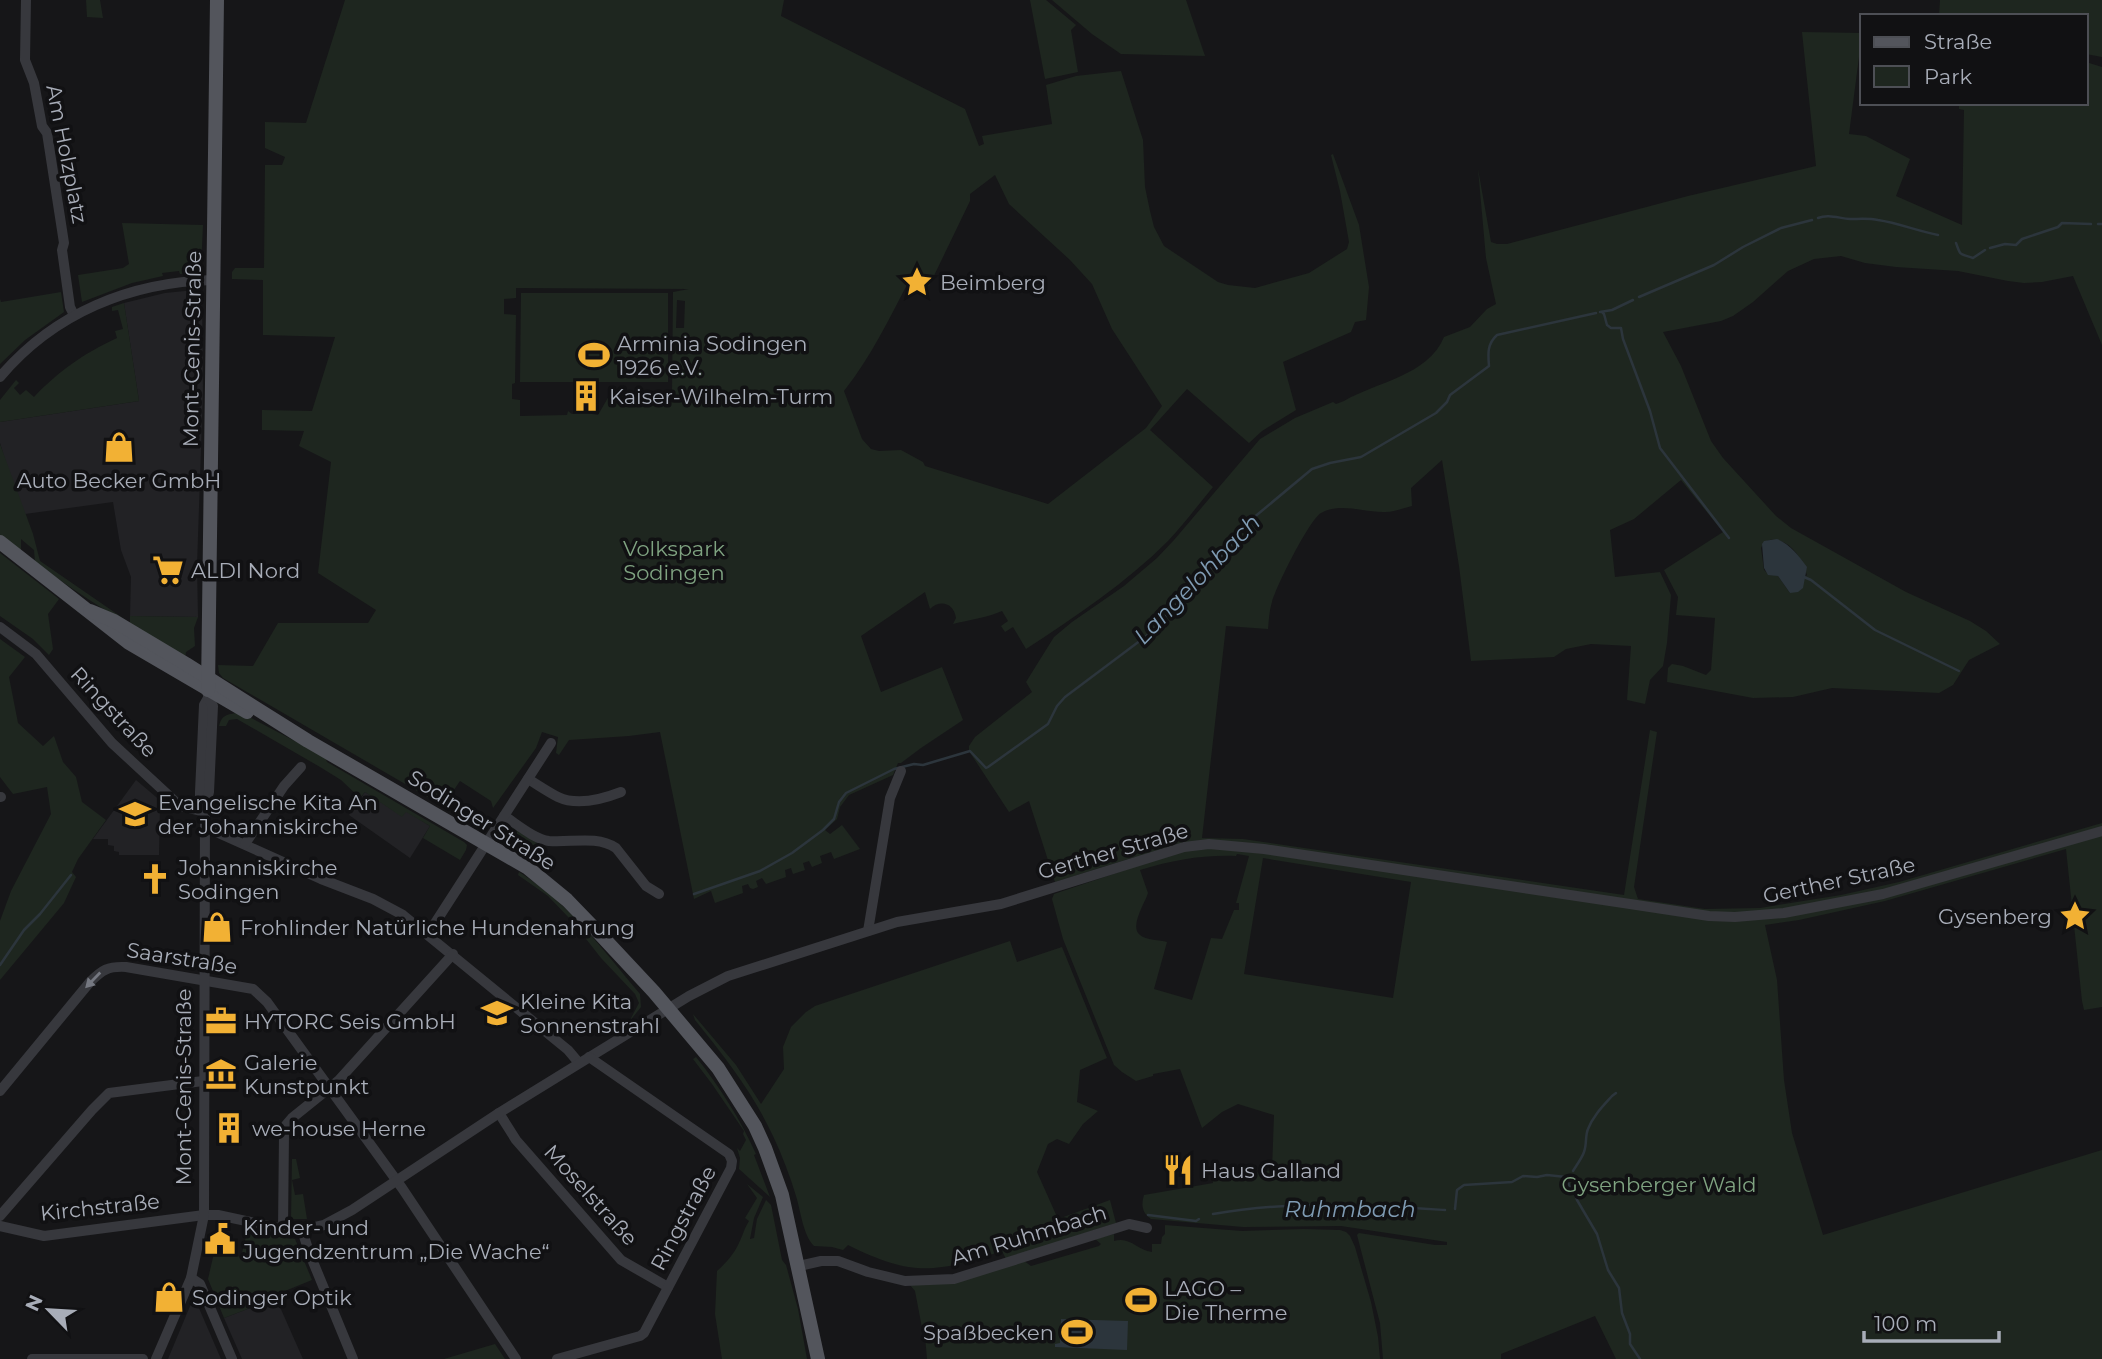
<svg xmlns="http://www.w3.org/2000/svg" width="2102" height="1359" viewBox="0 0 2102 1359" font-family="Montserrat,sans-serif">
	<rect width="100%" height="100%" fill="#161618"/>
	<g fill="#222225">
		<path d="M195,290L200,292L202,296L203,390L197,566L198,617L130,616L131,577L121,550L113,502L25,514L12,482L0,443V422L139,401L124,303L165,293Z"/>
		<path d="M136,780L169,808H160L159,855H119V852L114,851V846L108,845V839H93Z"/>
		<path d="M365,792L402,816L406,811L430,826L410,858L349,815Z"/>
		<path d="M276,1298L303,1359H242L224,1318Z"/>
		<path d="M193,1299H195L221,1359H168Z"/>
	</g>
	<g fill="#1e261f" fill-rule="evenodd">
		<path d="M86,0H100L103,18L87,17Z"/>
		<path d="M345,0H784L781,16L965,109L979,146L984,144L982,136L1052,124L1046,85L1076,76L1121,71L1143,140L1145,187L1150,211L1154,227L1164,246L1218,282L1228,285L1255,288L1309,273L1347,249L1349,242L1340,191L1331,155L1333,154L1359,225L1369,287L1366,320L1355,322L1351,332L1283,362L1296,410L1262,431L1249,443L1187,389L1150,430L1213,487C1198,505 1184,524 1168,541C1126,583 1075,617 1026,649L1013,627L1005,632L1001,626L1008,621L1002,611C990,617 968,620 953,624L956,618C954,603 940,599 930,609L925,592L861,636L881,692L942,667L963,720L921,748L901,763H898L893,775L849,795L840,807L837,819L825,830L830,834L842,825L860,849L834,859L831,852L820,856L822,863L812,867L809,861L803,863L805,870L793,874L791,868L785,870L786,877L766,884L762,878L756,881L758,887L753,889L750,888L748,884L742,886L743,893L715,903L711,891L694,899L660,732L629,736L569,740L559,755L556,753L558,737L542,732L536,748L493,808L491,801L460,781L443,806L223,678L219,673L218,665L253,666L278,623H368L376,610L318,573L331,462L299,446L304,431L262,430V410L312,411L335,337L263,335V280L232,279V272L235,268H264L265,165H282L285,157L265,148V122L306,123ZM995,175L1009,204L1070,260L1092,284L1112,329L1162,406L1146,428L1048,504L925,466L923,462L901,450L879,451L871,449L862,439L844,391C871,357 890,317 910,279L929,286L970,201V194ZM516,288L689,289L673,292L672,394L658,396L616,393L609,396L598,415L581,412L572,414L568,411L567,415L520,416V400L512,399V384L515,383L516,315L504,314V299L516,298ZM677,300L685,301L684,328H676Z"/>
		<path d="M1030,0H1046L1076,25L1071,30L1078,72L1045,79Z"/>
		<path d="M1052,0H1186L1205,56L1121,54L1092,34Z"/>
		<path d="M1940,0H2102V57L2086,54V16H1939Z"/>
		<path d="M1802,32L1862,33V57H1859L1849,134L1866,136L1910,159L1896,196L1962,225L1964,110L1959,109V103H2086V62L2102,67V345L2073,276L2042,282L2024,283L2008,281L1958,271L1896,267L1865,263L1841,256L1814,259L1788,271L1753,302L1733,316L1721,321L1663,332L1681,366L1711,441L1723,458L1776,516L1791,528L1906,592L1970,621L1986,631L2000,644L1969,660L1953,685L1939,693L1832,688L1793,697L1753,698L1667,682L1668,668L1672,664L1683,666L1706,675L1711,670L1715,618L1676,615L1678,597L1664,570L1723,532L1681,480L1634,519L1610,530L1615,577L1660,572L1671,595L1667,643L1663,666L1650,680L1645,704L1627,700L1631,646L1591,644L1566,649L1554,657L1471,661L1459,566L1442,460L1411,488L1412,506C1403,508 1394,512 1385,512C1365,513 1341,502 1321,513C1309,520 1276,587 1272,602C1269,611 1269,620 1268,629L1226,626L1202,838L1243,839L1624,895L1650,730L1657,732L1634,887L1638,899L1705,909L1760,908L1841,895L1899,882L2102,823V1007L2084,1010L2082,1001L2066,849L1885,901L1799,920L1765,925L1777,980L1784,1080L1792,1133L1823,1235L2102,1150V1359H1616L1595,1316L1501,1354V1359H1383L1380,1323L1357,1235L1359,1233L1435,1245H1447V1242L1341,1226L1243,1227L1151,1219C1142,1213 1141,1205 1144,1195L1213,1183L1211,1172L1243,1175L1272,1170L1274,1115L1238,1104L1222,1112L1202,1128L1180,1069L1153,1074V1076L1136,1081L1122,1072L1114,1065L1063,939L1052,899L1054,894L1137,866L1135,857L1055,882L1029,801L1009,812L969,751V746L975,737L1032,692L1026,682L1054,637L1072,622L1124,586L1157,558L1174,540L1260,439L1295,418L1333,402L1336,404L1344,401C1376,382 1428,376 1444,337L1470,327L1487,309L1496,304L1486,258L1478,169L1491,242L1497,244H1507L1688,196L1816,166ZM1770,540C1791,538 1802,559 1807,575L1790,593L1778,576L1766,572L1764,570L1761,548L1764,542ZM1237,854L1249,856L1236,903H1239V910H1234L1222,939L1211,938L1192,1000L1154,989L1167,942C1160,940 1146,940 1140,935C1129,927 1145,903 1148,893L1140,870C1174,860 1200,855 1236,856ZM1263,858L1411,882L1393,998L1244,974Z"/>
		<path d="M122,223L203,225L201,269L195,273L180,274L179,271L162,273L163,276L132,283L82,302L78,275L123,268L129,264Z"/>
		<path d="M61,292L64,312L25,340L0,364V299L1,302Z"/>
		<path d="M521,293H668V382H520Z"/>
		<path d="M124,303L139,401L0,422V400L16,380L19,383L14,388L20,395L26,390L34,397C60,370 83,354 117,338L115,331L123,329L118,310L112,311V307Z"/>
		<path d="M0,444L33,534L40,561L130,623V616L198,617L194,628L195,646L186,652L185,658C133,628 83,598 35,562L34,550L21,539V551L0,536Z"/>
		<path d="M0,553L59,599L48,614L53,649L49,655L33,639L0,616Z"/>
		<path d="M0,639L25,657L9,677L18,723L43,746L54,736L63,762L76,777L82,802L106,820L78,859L72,872L76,877L64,903L0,980V921L11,891L51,814L47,787L13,794L0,777Z"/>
		<path d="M240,712L325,757L327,762L464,842L467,845L466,850L460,860L423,838L430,826L406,812L402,817L365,792L360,798L341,780L320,767L237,719L229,720L226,726H219C222,713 229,715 240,712Z"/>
		<path d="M513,828L547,849L538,863L504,842Z"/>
		<path d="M519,872C569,903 603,950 640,994L641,1007L629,1022L639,1003L635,994L601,958L572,921L548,896L518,875Z"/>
		<path d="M1010,941L1017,962L1062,947L1107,1058L1080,1070L1077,1102L1098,1111L1083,1124L1069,1144L1057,1139L1048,1144L1037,1172L1058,1219L1110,1200L1116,1223L1006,1259L1002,1251C936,1273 912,1277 848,1245L843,1250L832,1247L814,1246C803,1235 801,1212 796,1196C790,1176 782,1155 773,1136C753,1093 725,1057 695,1020L693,1014L736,1065L761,1104L784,1069L783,1047L791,1027L806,1012L815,1006Z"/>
		<path d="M696,1057C720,1087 740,1119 756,1154L754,1155L770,1197L739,1169L740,1158L737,1148L740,1151L746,1140L743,1134L744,1131L712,1084L693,1059Z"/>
		<path d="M292,1159H296L300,1178L292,1180L295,1195L303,1194L307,1219H291Z"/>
		<path d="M747,1184L763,1197L754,1218L750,1239L754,1238L757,1219L766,1200L771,1205L782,1260L786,1265L798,1309L807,1359H722L715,1314L717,1271C726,1263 734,1254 739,1243C743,1235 744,1229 749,1221L745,1218L757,1198Z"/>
		<path d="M1165,1225L1242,1231L1304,1229L1340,1230L1346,1232L1350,1236L1355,1247L1371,1302L1378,1337L1380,1359H927L925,1336L923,1333L915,1291L910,1285L949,1283L1024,1261L1031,1266L1099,1246L1101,1244L1095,1239L1114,1234V1241C1130,1236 1137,1250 1152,1252V1244H1161L1162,1237L1165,1234Z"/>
		<path d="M247,1232L295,1239L312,1280L275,1295L276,1298L224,1318L208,1279L214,1253L220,1254L221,1252L241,1257Z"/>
		<path d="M495,1344L505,1359H444Z"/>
	</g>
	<g fill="#2c353c">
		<path d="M1777,539C1790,544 1799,556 1807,567L1803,588L1798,592L1790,593L1778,576L1768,575L1764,568L1762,544L1764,541Z"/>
		<path d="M1061,1319L1128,1321L1127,1350L1055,1347V1344L1060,1343Z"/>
	</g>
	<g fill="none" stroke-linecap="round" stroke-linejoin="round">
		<g stroke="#2c353c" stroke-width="2.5">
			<path d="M1818,218C1828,214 1838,218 1850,219C1859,219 1869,218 1878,220C1898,223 1918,231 1938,235"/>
			<path d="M2098,224H2102"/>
			<path d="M1956,243C1961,256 1958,253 1973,258L1985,250"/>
			<path d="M1990,248L2005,244L2016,245L2022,239L2058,227L2062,223L2091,224"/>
			<path d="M1639,297L1714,265L1743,247L1781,228L1812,220"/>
			<path d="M1600,312L1612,310L1633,300"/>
			<path d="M1602,312L1604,314L1607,325L1611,328H1621L1623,339L1650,411L1660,448L1729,538"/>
			<path d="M1804,577L1811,580L1875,630L1959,671"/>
			<path d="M694,894L760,871L792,853L823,830L834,819L839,802L846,793L894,769L914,764L923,765L970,751L986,768L988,767L1048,724L1057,706L1065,697L1149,634L1179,602V597L1208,572L1252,519L1312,469L1330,463L1361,457L1436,413L1447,402L1450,395L1489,366C1488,354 1487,344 1497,335L1596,313"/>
			<path d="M0,965L24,930L40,914L71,875"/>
			<path d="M1573,1171C1576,1166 1582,1158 1584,1152C1587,1144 1585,1136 1588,1129C1593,1116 1603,1106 1612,1096L1616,1093"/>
			<path d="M1455,1209L1457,1190L1464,1185L1512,1182L1523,1176L1537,1177L1547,1175L1566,1177L1571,1190L1575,1194L1577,1200L1597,1234L1608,1270L1619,1288L1622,1313L1630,1334V1344L1640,1359"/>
			<path d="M1213,1214C1293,1200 1365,1205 1445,1210"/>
			<path d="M1148,1215L1196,1221L1199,1219"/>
		</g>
		<g stroke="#37383d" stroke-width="10">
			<path d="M26,0L25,60L34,83L42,126L47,133L64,243L62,250L70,307L74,315"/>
			<path d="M0,377C54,313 130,282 213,280"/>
			<path d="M0,627L36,654L112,743L180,806L205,812"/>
			<path d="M528,779C538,785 548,792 558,797C577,806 603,799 621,792"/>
			<path d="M0,797H1"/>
			<path d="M205,807L200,798V792L204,705L208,698V693"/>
			<path d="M504,816C517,824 534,839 549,841C571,843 596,835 616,848L646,886L659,894"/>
			<path d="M205,827L321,879L373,899L403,915L568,1050L579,1063"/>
			<path d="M245,844L284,786L301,767"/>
			<path d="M868,931L890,798L901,771"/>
			<path d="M428,934L551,743"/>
			<path d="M0,1091L90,982C102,970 108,966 126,967L253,989L267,1002L402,1188L516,1359"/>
			<path d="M499,1113L516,1140L621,1260L668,1287"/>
			<path d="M0,1216L92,1110L109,1093L203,1081"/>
			<path d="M0,1226L44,1236L204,1215H218L283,1229L302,1230L324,1225L352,1210L499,1113L593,1055L689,996L728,976L897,922L1001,904L1184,847L1209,844L1264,849L1630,904L1709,916L1735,917L1784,913L1883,894L2102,831"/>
			<path d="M283,1229L284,1134L286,1125L292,1118L338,1081L453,954"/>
			<path d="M302,1230L309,1252L353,1359"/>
			<path d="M799,1266L821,1261H838L868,1272L905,1281L954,1279L1129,1224L1147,1228"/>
			<path d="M191,1278L200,1284L232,1359"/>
			<path d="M32,1359H143"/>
			<path d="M156,1359L191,1278L204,1215L205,807L209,792L213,706L208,698"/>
			<path d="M557,1359L640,1336L644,1333L731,1168L732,1161L729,1154L589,1057"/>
		</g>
		<g stroke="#53555c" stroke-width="14">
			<path d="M0,542L129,643L247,712"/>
			<path d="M90,611L114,621L186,664L308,741L528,868L567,900L597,931L654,992L718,1068L755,1126L765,1148L782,1195L818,1359"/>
			<path d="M208,690L217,0"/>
		</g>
	</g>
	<defs><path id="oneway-solid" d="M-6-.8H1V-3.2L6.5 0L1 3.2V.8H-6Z" transform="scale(1.75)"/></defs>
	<use fill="#757881" href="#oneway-solid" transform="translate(93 980) rotate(134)"/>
	<defs>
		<symbol id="sight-bare" viewBox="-9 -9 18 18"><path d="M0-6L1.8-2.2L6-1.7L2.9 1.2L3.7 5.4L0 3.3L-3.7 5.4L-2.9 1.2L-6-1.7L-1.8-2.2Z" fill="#f2b134" stroke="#111113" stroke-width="2.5" paint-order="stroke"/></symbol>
		<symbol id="stadium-bare" viewBox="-9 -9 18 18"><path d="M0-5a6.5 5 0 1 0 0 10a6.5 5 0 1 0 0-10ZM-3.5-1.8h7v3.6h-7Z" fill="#f2b134" stroke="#111113" stroke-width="2.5" paint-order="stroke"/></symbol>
		<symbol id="building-bare" viewBox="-9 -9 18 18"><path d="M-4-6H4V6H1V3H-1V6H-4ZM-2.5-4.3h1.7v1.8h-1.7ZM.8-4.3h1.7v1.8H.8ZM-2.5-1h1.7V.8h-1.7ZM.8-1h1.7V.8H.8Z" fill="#f2b134" stroke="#111113" stroke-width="2.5" paint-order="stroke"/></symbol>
		<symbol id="shop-bare" viewBox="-9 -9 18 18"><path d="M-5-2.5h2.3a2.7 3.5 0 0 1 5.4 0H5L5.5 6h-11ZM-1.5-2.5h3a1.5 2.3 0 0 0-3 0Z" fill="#f2b134" stroke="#111113" stroke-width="2.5" paint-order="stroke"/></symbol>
		<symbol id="supermarket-bare" viewBox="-9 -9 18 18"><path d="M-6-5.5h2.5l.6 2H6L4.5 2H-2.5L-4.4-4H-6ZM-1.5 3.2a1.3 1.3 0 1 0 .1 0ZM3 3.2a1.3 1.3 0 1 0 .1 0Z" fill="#f2b134" stroke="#111113" stroke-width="2.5" paint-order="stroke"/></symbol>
		<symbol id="school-bare" viewBox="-9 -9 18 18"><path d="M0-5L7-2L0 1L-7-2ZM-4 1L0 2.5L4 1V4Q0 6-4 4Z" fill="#f2b134" stroke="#111113" stroke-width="2.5" paint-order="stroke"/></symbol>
		<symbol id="church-bare" viewBox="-9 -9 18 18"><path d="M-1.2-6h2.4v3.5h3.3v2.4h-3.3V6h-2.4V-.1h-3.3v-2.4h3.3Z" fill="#f2b134" stroke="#111113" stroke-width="2.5" paint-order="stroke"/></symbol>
		<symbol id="office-bare" viewBox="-9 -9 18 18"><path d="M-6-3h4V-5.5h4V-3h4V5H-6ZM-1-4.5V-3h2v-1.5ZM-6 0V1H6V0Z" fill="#f2b134" stroke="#111113" stroke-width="2.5" paint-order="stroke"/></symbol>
		<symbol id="museum-bare" viewBox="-9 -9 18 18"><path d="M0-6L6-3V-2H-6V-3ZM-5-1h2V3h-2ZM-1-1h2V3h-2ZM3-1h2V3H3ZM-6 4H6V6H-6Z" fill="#f2b134" stroke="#111113" stroke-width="2.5" paint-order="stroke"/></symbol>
		<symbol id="restaurant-bare" viewBox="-9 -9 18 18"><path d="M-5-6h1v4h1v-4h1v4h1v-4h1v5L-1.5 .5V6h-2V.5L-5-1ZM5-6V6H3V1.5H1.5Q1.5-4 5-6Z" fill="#f2b134" stroke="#111113" stroke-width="2.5" paint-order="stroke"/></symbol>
		<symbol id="civic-bare" viewBox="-9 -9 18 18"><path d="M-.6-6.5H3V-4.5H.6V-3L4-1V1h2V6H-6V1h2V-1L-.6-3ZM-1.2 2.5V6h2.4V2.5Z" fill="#f2b134" stroke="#111113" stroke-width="2.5" paint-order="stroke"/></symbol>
	</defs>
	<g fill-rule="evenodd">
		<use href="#sight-bare" x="895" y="260" width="44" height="44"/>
		<use href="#stadium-bare" x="572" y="333" width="44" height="44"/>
		<use href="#building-bare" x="564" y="374" width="44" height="44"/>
		<use href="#shop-bare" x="97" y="425" width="44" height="44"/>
		<use href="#supermarket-bare" x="146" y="548" width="44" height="44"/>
		<use href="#school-bare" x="113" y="792" width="44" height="44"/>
		<use href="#church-bare" x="133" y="857" width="44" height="44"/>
		<use href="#sight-bare" x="2053" y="894" width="44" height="44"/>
		<use href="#shop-bare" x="195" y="905" width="44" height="44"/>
		<use href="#school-bare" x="475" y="991" width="44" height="44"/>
		<use href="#office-bare" x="199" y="999" width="44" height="44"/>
		<use href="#museum-bare" x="199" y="1052" width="44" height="44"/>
		<use href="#building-bare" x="207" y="1106" width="44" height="44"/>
		<use href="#restaurant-bare" x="1156" y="1148" width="44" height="44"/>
		<use href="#civic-bare" x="198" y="1217" width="44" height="44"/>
		<use href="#shop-bare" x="147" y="1275" width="44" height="44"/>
		<use href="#stadium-bare" x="1119" y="1278" width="44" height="44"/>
		<use href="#stadium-bare" x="1055" y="1310" width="44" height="44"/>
	</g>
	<g text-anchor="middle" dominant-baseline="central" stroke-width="7" stroke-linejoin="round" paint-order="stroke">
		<g font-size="21" fill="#a8adb8" stroke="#111113">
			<text transform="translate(67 154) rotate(79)">Am Holzplatz</text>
			<text transform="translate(192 349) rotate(-89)">Mont-Cenis-Straße</text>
			<text transform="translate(114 712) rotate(47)">Ringstraße</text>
			<text transform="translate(482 820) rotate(32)">Sodinger Straße</text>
			<text transform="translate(1113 851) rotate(-16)">Gerther Straße</text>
			<text transform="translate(1839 880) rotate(-12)">Gerther Straße</text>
			<text transform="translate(182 958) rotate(9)">Saarstraße</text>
			<text transform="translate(183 1087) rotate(-90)">Mont-Cenis-Straße</text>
			<text transform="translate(591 1195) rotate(48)">Moselstraße</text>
			<text transform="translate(100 1207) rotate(-6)">Kirchstraße</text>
			<text transform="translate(683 1218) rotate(-62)">Ringstraße</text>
			<text transform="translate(1029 1235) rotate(-17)">Am Ruhmbach</text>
		</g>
		<g font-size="21" fill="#a8adb8" stroke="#111113" text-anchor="start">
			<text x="940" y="282">Beimberg</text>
			<text x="617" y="343">Arminia Sodingen<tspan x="617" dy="24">1926 e.V.</tspan></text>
			<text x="609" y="396">Kaiser-Wilhelm-Turm</text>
			<text x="119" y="480" text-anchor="middle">Auto Becker GmbH</text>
			<text x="191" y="570">ALDI Nord</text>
			<text x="158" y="802">Evangelische Kita An<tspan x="158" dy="24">der Johanniskirche</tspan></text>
			<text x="178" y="867">Johanniskirche<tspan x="178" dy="24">Sodingen</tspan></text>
			<text x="2052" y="916" text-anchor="end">Gysenberg</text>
			<text x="240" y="927">Frohlinder Natürliche Hundenahrung</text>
			<text x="520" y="1001">Kleine Kita<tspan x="520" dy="24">Sonnenstrahl</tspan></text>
			<text x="244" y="1021">HYTORC Seis GmbH</text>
			<text x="244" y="1062">Galerie<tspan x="244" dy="24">Kunstpunkt</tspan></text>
			<text x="252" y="1128">we-house Herne</text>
			<text x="1201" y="1170">Haus Galland</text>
			<text x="243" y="1227">Kinder- und<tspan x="243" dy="24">Jugendzentrum „Die Wache“</tspan></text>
			<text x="1164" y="1288">LAGO –<tspan x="1164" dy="24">Die Therme</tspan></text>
			<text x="192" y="1297">Sodinger Optik</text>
			<text x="1054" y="1332" text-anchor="end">Spaßbecken</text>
		</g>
		<g font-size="21" fill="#7fa381" stroke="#111113">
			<text x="674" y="548">Volkspark<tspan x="674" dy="24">Sodingen</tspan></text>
			<text x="1659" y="1184">Gysenberger Wald</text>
		</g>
		<g font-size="23" font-style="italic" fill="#7f9bb3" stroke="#111113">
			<text transform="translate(1197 579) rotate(-46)">Langelohbach</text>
			<text x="1350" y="1209">Ruhmbach</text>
		</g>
	</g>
	<rect x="1860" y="14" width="228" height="91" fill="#111113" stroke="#4d4f55" stroke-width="2"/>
	<rect x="1874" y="37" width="35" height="10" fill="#53555c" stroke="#4d4f55" stroke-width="2"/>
	<text x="1924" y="49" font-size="21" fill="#a8adb8">Straße</text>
	<rect x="1874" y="66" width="35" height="21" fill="#1e261f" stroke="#4d4f55" stroke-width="2"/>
	<text x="1924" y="84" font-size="21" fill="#a8adb8">Park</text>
	<g transform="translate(49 1310) rotate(295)" stroke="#111113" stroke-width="5" paint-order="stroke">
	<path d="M0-5L12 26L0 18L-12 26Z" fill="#a8adb8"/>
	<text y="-10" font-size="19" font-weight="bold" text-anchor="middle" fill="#a8adb8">N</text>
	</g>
	<path d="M1864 1331v10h135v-10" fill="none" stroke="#a8adb8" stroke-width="3.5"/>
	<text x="1874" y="1331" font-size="21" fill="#a8adb8" stroke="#111113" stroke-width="5" paint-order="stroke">100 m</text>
</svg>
